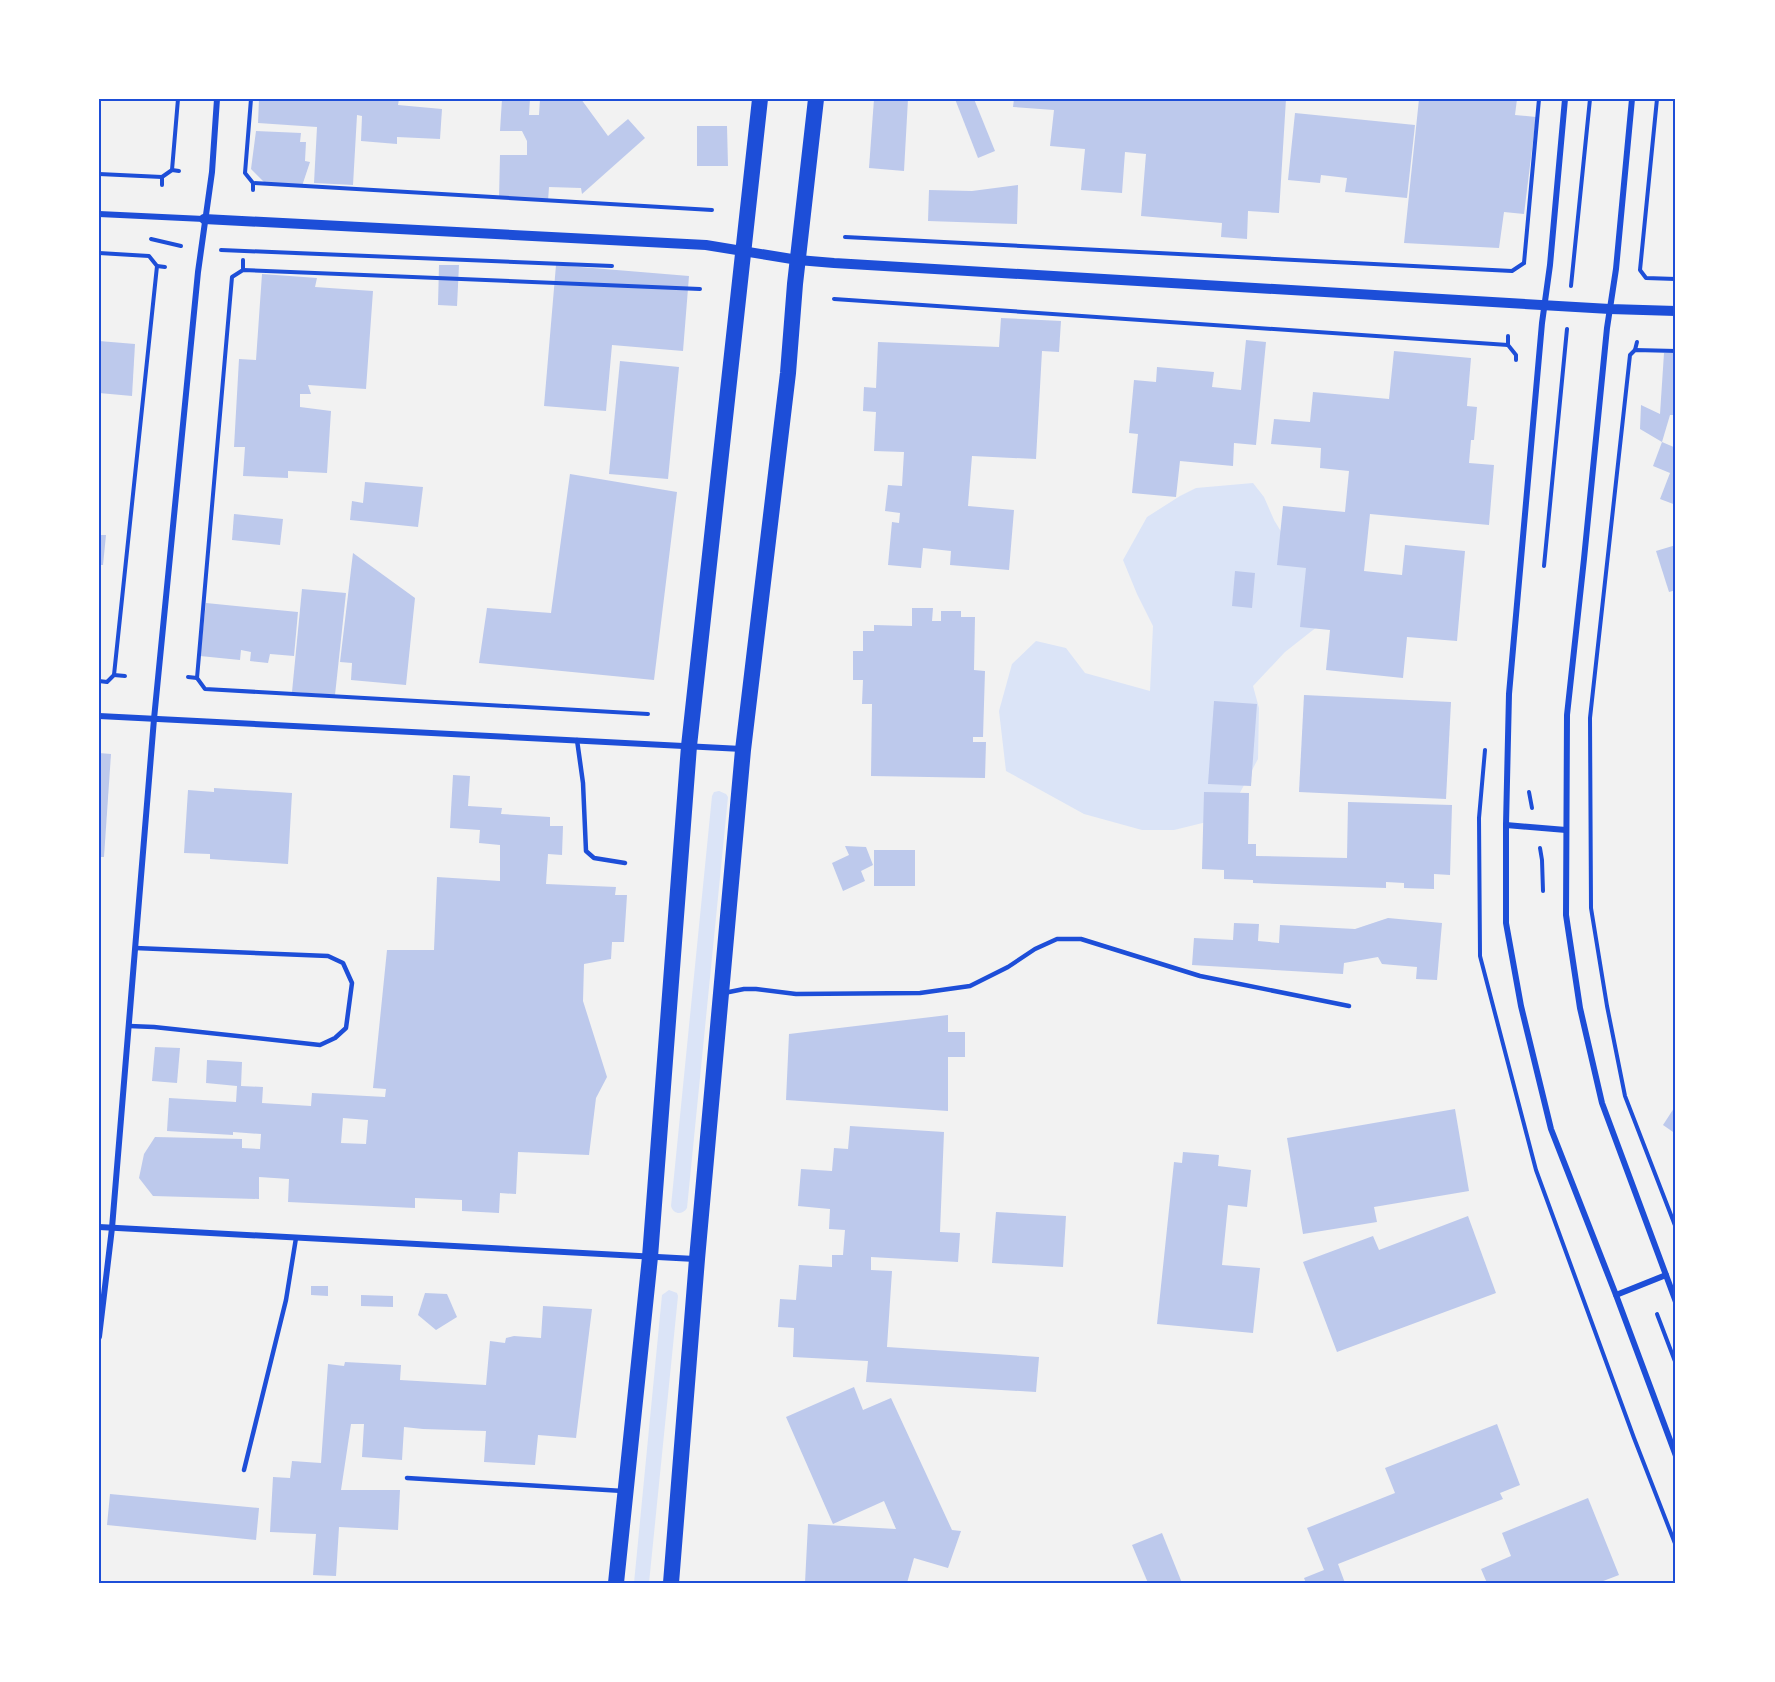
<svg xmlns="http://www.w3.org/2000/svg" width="1775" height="1682" viewBox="0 0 1775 1682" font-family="'Asap Condensed',sans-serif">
	<rect width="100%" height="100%" fill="#f2f2f2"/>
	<g fill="#dbe4f7">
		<path d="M1253,483L1264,497L1274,520L1294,553L1320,577L1327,619L1285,652L1253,686L1259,708L1258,759L1227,817L1174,830H1142L1084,814L1006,771L999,711L1012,664L1036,641L1066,648L1085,673L1150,691L1153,626L1137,594L1123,560L1147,517L1180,496L1196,488Z"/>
		<path d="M719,791L726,794L728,797L687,1208C682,1216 673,1214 671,1206L712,796L714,792Z"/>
		<path d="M669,1290L677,1293L678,1296L649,1583H634L662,1295Z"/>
	</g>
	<g fill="#bdc9ec" fill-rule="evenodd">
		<path d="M259,99H399L398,105L442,109L440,139L397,137V144L361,141L362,116L357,115L353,185L314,183L317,127L258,123Z"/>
		<path d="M502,99H530L529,115H539L540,99H581L608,136L628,119L645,138L582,194L581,188L549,187L548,201L499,199L500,155H527V141L522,131H500Z"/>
		<path d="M874,99H908L904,171L869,168Z"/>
		<path d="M955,99H974L995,151L978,158Z"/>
		<path d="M1014,99H1286L1279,213L1248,211L1247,239L1221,237L1222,223L1141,216L1146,154L1125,152L1122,193L1081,190L1085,149L1050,146L1054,110L1013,107Z"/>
		<path d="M1419,99H1517L1515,115L1536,117L1524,214L1504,212L1499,248L1404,243Z"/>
		<path d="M1295,113L1415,125L1407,198L1345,192L1347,178L1321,175L1320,183L1288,180Z"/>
		<path d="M697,126H727L728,166H697Z"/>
		<path d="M256,131L301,133L300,142H306L305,161L310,162L302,186L265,183L251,169Z"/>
		<path d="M1018,185L1017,224L928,221L929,190L972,191Z"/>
		<path d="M439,265H459L457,306L438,305Z"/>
		<path d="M556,265L689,276L683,351L612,345L606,411L544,406Z"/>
		<path d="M262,274L317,278L315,287L373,291L366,389L308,385L311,394H300V407L331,411L327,473L288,471V478L243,476L245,447H234L239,359L256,360Z"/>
		<path d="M1001,318L1061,321L1059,352L1042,351L1036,459L972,456L968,506L1014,510L1009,570L950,565L951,551L923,548L921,568L888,565L892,522L899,523L900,513L885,511L888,485L902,486L904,452L874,451L876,412L863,411L864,387L876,388L878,342L999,347Z"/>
		<path d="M1246,340L1266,342L1256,445L1234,443L1233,466L1180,461L1176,497L1132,493L1138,434L1129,433L1134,380L1156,382L1157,367L1214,372L1212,387L1241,390Z"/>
		<path d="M99,341L135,344L132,396L99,393Z"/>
		<path d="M1394,351L1471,358L1467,406L1477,407L1474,440H1471L1469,463L1494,465L1489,525L1370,514L1364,571L1402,575L1405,545L1465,551L1457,641L1407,637L1403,678L1326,670L1330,630L1300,627L1306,568L1277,565L1283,506L1345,512L1349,471L1320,468L1321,448L1271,444L1274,419L1310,422L1313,392L1389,399Z"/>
		<path d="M1664,353H1676V415H1670L1662,442L1640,429L1641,405L1660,414Z"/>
		<path d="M620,361L679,367L668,479L609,474Z"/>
		<path d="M1662,442L1676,448V505L1660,499L1670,473L1653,466Z"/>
		<path d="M570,474L677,492L654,680L479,663L487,608L551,613Z"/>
		<path d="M365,482L423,487L418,527L350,520L352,501L363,503Z"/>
		<path d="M234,514L283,519L280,545L232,540Z"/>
		<path d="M99,535H106L103,565H99Z"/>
		<path d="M1676,545V590L1669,592L1656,551Z"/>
		<path d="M353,553L415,598L406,685L351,680L352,663L340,662Z"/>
		<path d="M1235,571L1255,573L1252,608L1232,606Z"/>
		<path d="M302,589L346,593L335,695L292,692Z"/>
		<path d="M206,603L298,612L294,656L270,654L268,663L250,661L251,652L241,650L240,660L200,656Z"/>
		<path d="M912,608H933L932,621H941V611H961V617H975L974,670L985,671L983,737H973V742H986L985,778L871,776L872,704H862L863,680H853V651H863V631H874V625L912,626Z"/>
		<path d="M1304,695L1451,702L1446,799L1299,792Z"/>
		<path d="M1214,701L1257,704L1251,786L1208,784Z"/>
		<path d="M99,753L111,754L104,857H99Z"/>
		<path d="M453,775L470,776L468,806L502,808L501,814L550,817V826H563L562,855L548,854L546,884L616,887L615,895H627L624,942H612L611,959L584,964L583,1001L607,1077L596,1098L589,1155L518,1152L516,1194L500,1193L499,1213L462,1211V1200L415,1198V1208L288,1202L289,1179L259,1177V1199L153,1196L139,1178L144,1154L155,1137L242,1139V1148L260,1149L261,1134L233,1132V1135L167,1131L169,1098L236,1102L237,1086L206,1083L207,1060L242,1062L241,1086L263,1087L262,1103L311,1106L312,1093L385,1097L386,1089L373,1088L387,950H434L437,877L500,881V845L479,843L480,830L450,828ZM343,1118L368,1120L366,1144L341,1143Z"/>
		<path d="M214,788L292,793L288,864L210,859V854L184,853L188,790L214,792Z"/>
		<path d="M1204,792L1249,793L1248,844H1256V856L1347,858L1348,802L1452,805L1450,875L1434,874V889L1404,888V883L1386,882V888L1253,883V880L1224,879V870L1202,869Z"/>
		<path d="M845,846L866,847L873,865L861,871L865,881L843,891L832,863L849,855Z"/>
		<rect x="874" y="850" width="41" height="36"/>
		<path d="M1388,918L1442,923L1437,980L1416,979L1417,967L1382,964L1378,957L1344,963L1343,974L1192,965L1194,938L1233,940L1234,923L1259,924L1258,941L1279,943L1280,925L1355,929Z"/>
		<path d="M948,1015V1032H965V1057H948V1111L786,1100L789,1034Z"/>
		<path d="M155,1047L180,1048L177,1083L152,1081Z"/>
		<path d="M1676,1105V1134L1663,1125Z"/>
		<path d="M1455,1109L1469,1191L1374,1207L1377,1222L1303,1234L1287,1138Z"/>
		<path d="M850,1126L944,1132L940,1232L960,1233L958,1262L871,1257V1270L892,1271L887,1347L1039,1357L1036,1392L866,1382L868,1361L793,1357L794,1328L778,1327L780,1299L796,1300L799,1265L832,1267V1255H843L845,1230L829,1229L830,1209L798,1206L801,1169L832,1171L834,1148L848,1149Z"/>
		<path d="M1183,1152L1219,1155L1218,1166L1251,1170L1247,1207L1228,1205L1222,1265L1260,1268L1253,1333L1157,1324L1174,1162L1182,1163Z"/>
		<path d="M996,1212L1066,1216L1063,1267L992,1263Z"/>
		<path d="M1468,1216L1496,1293L1337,1352L1303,1262L1373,1236L1379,1250Z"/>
		<path d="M311,1286H328V1296L311,1295Z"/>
		<path d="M425,1293L447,1294L457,1317L436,1330L418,1315Z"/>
		<path d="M361,1295L393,1296V1307L361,1306Z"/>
		<path d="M543,1306L592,1309L576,1438L538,1435L535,1465L484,1462L486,1431L423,1429L404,1427L402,1460L362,1457L364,1424H351L341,1490H400L398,1530L339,1527L336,1576L313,1575L316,1534L270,1532L273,1477L290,1478L292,1461L321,1463L328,1364L344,1366L345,1362L401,1365L400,1380L486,1385L490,1341L505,1343L506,1338L514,1336L541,1338Z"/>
		<path d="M854,1387L863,1410L891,1398L952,1530L961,1531L948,1568L914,1558L907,1583H805L808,1524L896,1529L884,1501L833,1524L786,1417Z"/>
		<path d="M1497,1424L1520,1485L1500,1493L1503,1499L1338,1564L1345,1583H1306L1304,1578L1324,1570L1307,1528L1395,1493L1385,1468Z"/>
		<path d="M110,1494L259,1508L256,1540L107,1525Z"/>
		<path d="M1588,1498L1619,1575L1598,1583H1487L1481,1569L1511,1556L1502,1533Z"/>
		<path d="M1162,1533L1182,1583H1148L1132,1545Z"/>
	</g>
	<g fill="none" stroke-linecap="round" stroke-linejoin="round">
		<g stroke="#1d4ed8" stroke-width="4">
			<path d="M251,99L245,173L253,183L712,210"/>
			<path d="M1657,99L1640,270L1646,278L1676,279"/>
			<path d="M172,170L179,171"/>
			<path d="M99,174L162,177L172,170L178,99"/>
			<path d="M162,177V185"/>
			<path d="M253,190V183"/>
			<path d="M845,237L1512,271L1524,263"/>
			<path d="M151,239L181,246"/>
			<path d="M221,250L612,266"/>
			<path d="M99,253L149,256L157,266L114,675L107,682L99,681"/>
			<path d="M1524,263L1539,99"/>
			<path d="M157,266L165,267"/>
			<path d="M243,270V260"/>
			<path d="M1571,286L1590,99"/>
			<path d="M834,299L1508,345"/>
			<path d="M1508,336V345"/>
			<path d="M1508,345L1516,355V360"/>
			<path d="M1635,350L1637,342"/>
			<path d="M1676,351L1635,350L1630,355L1590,718L1591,908L1607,1006L1625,1096L1676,1228"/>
			<path d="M1544,566L1567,329"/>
			<path d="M114,675L125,676"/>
			<path d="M188,677L197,678"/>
			<path d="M648,714L205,689L197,678L232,277L243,270L700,289"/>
			<path d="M1485,750L1479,818L1480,956L1536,1170L1634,1438L1676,1546"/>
			<path d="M1529,792L1532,808"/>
			<path d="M1540,848L1542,860L1543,891"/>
			<path d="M1657,1314L1676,1364"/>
		</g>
		<g stroke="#1d4ed8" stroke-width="4.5">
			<path d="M577,740L583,783L586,851L594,858L625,863"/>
			<path d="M724,993L744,989H756L796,994L920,993L970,986L1008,967L1035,949L1057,939H1081L1200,976L1349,1006"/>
			<path d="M129,1026L154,1027L320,1045L335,1038L346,1028L352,983L343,963L328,956L135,948"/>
			<path d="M244,1470L286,1300L296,1238"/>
			<path d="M407,1478L623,1491"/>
		</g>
		<g stroke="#1d4ed8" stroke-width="6">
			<path d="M1565,99L1550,265L1542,323L1509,694L1506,825V923L1521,1006L1551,1129L1616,1295L1676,1456"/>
			<path d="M1632,99L1616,269L1607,328L1584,559L1567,715L1566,915L1580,1008L1602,1103L1676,1302"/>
			<path d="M99,214L204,219"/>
			<path d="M99,716L742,749"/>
			<path d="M1506,825L1566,830"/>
			<path d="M99,1227L695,1259"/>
			<path d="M1616,1295L1666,1275"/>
			<path d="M99,1337L112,1228L154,719L198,272L212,172L217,99"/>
		</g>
		<path stroke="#1d4ed8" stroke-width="10" d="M204,219L706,245L798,260L834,263L1610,309L1676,311"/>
		<g stroke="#1d4ed8" stroke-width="16">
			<path d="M616,1583L650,1257L689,746L760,99"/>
			<path d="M671,1583L697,1259L743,750L788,373L795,284L816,99"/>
		</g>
	</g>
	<rect width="1775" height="1682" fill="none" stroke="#ffffff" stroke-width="201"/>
	<rect x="100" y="100" width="1574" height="1482" fill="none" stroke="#1d4ed8" stroke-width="2"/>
</svg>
